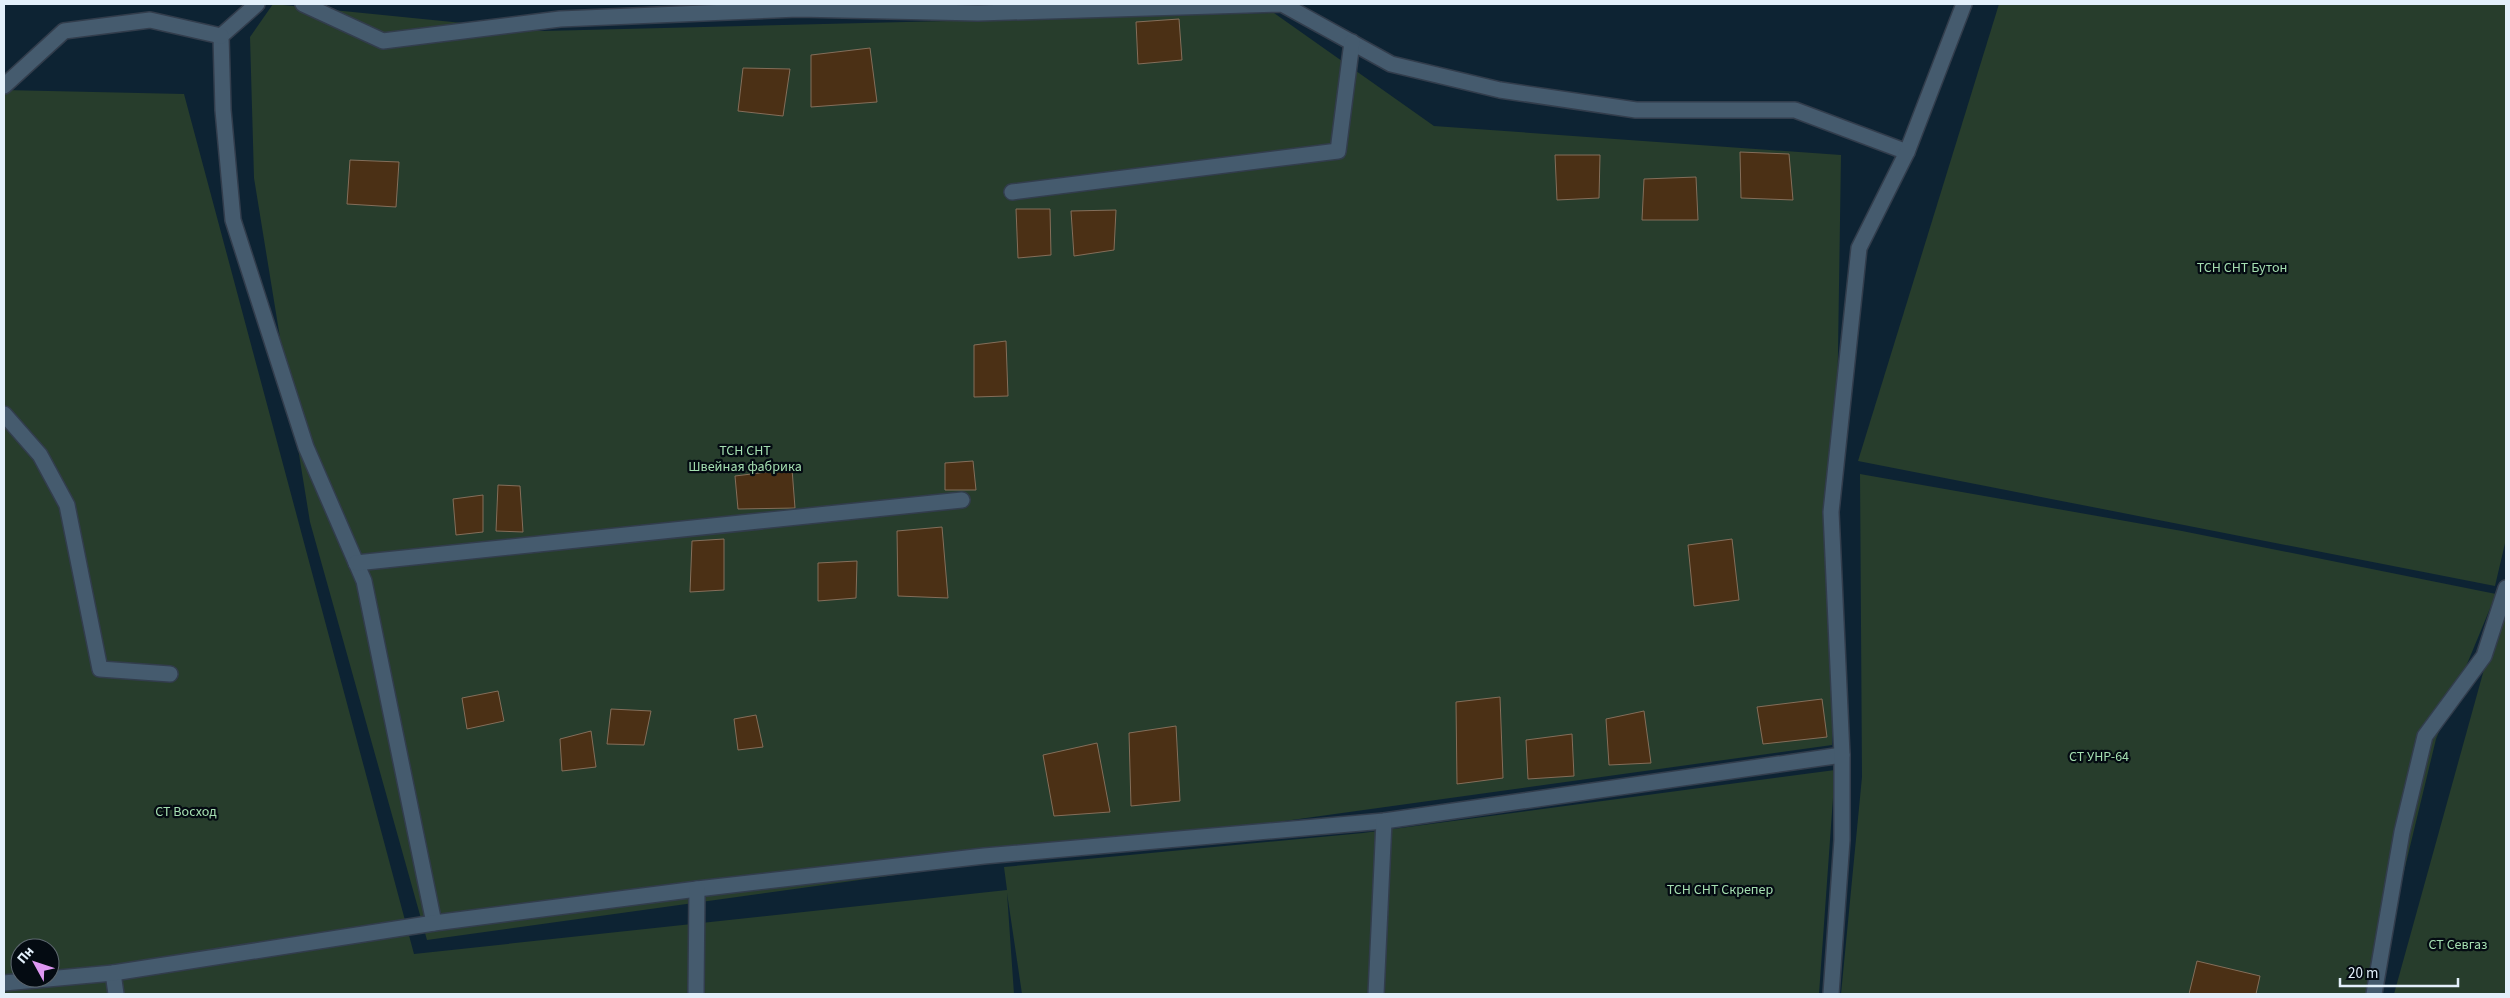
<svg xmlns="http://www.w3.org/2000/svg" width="2510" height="998" viewBox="0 0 2510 998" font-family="'Source Sans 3',sans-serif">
	<rect width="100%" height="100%" fill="#0d2333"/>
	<g fill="#273d2c" fill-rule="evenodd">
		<path d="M273,4L543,31L1274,13L1434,126L1841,155L1832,745L427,940L310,522L254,178L250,37Z"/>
		<path d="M1999,4H2506V539L2495,586L1858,461Z"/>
		<path d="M4,90L184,94L414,954L1007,890L1004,867L1363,833L1835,770L1819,994H1022L1007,893L1014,994H4ZM20,948H50V978H20Z"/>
		<path d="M1860,474L2182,531L2496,594L2436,739L2399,892L2382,994H1841L1862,777Z"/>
		<path d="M2506,590V994H2394Z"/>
	</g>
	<g fill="#4b3015" stroke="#846e5a">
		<path d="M1179,19L1182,60L1138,64L1136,22Z"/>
		<path d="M870,48L877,102L811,107V55Z"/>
		<path d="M743,68L790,69L783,116L738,111Z"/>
		<path d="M1740,152L1789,154L1793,200L1741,198Z"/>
		<path d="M1555,155H1600L1599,198L1557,200Z"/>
		<path d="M350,160L399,162L396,207L347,204Z"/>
		<path d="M1696,177L1698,220H1642L1644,179Z"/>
		<path d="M1016,209H1050L1051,255L1018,258Z"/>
		<path d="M1116,210L1114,250L1074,256L1071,211Z"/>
		<path d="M1006,341L1008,396L974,397V345Z"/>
		<path d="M973,461L976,490H945V463Z"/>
		<path d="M792,469L795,508L738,509L735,476Z"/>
		<path d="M498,485L520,486L523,532L496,531Z"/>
		<path d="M483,495V532L456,535L453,499Z"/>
		<path d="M942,527L948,598L898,596L897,531Z"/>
		<path d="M724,539V590L690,592L692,541Z"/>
		<path d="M1732,539L1739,600L1694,606L1688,545Z"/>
		<path d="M857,561L856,598L818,601V563Z"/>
		<path d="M498,691L504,721L467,729L462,698Z"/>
		<path d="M1500,697L1503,778L1457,784L1456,702Z"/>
		<path d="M1822,699L1827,737L1763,744L1757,707Z"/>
		<path d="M611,709L651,711L644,745L607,744Z"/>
		<path d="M1644,711L1651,763L1609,765L1606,719Z"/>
		<path d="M756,715L763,747L738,750L734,719Z"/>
		<path d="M1176,726L1180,801L1131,806L1129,733Z"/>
		<path d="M591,731L596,767L562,771L560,739Z"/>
		<path d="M1572,734L1574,776L1528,779L1526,740Z"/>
		<path d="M1097,743L1110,812L1054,816L1043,755Z"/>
		<path d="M2197,961L2260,976L2256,994H2189Z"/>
	</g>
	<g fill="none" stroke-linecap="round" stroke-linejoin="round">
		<defs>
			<path id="service" d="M2374,994L2402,832L2425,736L2484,656L2506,588"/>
			<g id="minor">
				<path d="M257,4L221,36L223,110L233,220L306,447L364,581L434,923"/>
				<path d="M303,4L383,41L560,19L798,9L978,13L1282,4L1391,64L1500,90L1636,110H1795L1907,152"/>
				<path d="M4,86L64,31L150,20L221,36"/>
				<path d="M1012,192L1338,151L1352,42"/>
				<path d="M4,414L40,455L67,505L100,669L170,674"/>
				<path d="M356,563L962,500"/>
				<path d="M113,973L116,994"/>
				<path d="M4,983L113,973L434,923L697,889L984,856L1384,821L1842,755"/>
				<path d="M696,994L697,889"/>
				<path d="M1376,994L1384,821"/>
				<path d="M1831,994L1842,840V755L1831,512L1859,248L1907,152L1964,4"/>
			</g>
		</defs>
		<use href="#service" stroke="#323d4c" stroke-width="18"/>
		<use href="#minor" stroke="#323d4c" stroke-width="18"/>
		<use href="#service" stroke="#455b6e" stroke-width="15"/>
		<use href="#minor" stroke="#455b6e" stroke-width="15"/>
	</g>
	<g text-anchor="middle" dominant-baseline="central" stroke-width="4.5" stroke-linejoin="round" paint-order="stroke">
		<g font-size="14" fill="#a5dfb1" stroke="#040b12">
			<text x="2242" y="268">ТСН СНТ Бутон</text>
			<text x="745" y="451">ТСН СНТ<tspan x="745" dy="16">Швейная фабрика</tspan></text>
			<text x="2099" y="757">СТ УНР-64</text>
			<text x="186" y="812">СТ Восход</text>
			<text x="1720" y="890">ТСН СНТ Скрепер</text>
			<text x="2458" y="945">СТ Севгаз</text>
		</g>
	</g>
	<rect width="2510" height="998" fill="none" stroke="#e3f0fb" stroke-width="10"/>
	<g transform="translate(35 963) rotate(310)"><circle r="24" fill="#040b12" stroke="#5d676f"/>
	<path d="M0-4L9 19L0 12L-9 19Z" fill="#df98f2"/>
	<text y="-8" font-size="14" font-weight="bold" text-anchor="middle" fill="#e3f0fb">Пн</text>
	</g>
	<path d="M2340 978v8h118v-8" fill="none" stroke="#e3f0fb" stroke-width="2.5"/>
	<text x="2348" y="978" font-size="15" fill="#e3f0fb" stroke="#040b12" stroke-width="4" paint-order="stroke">20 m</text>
</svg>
